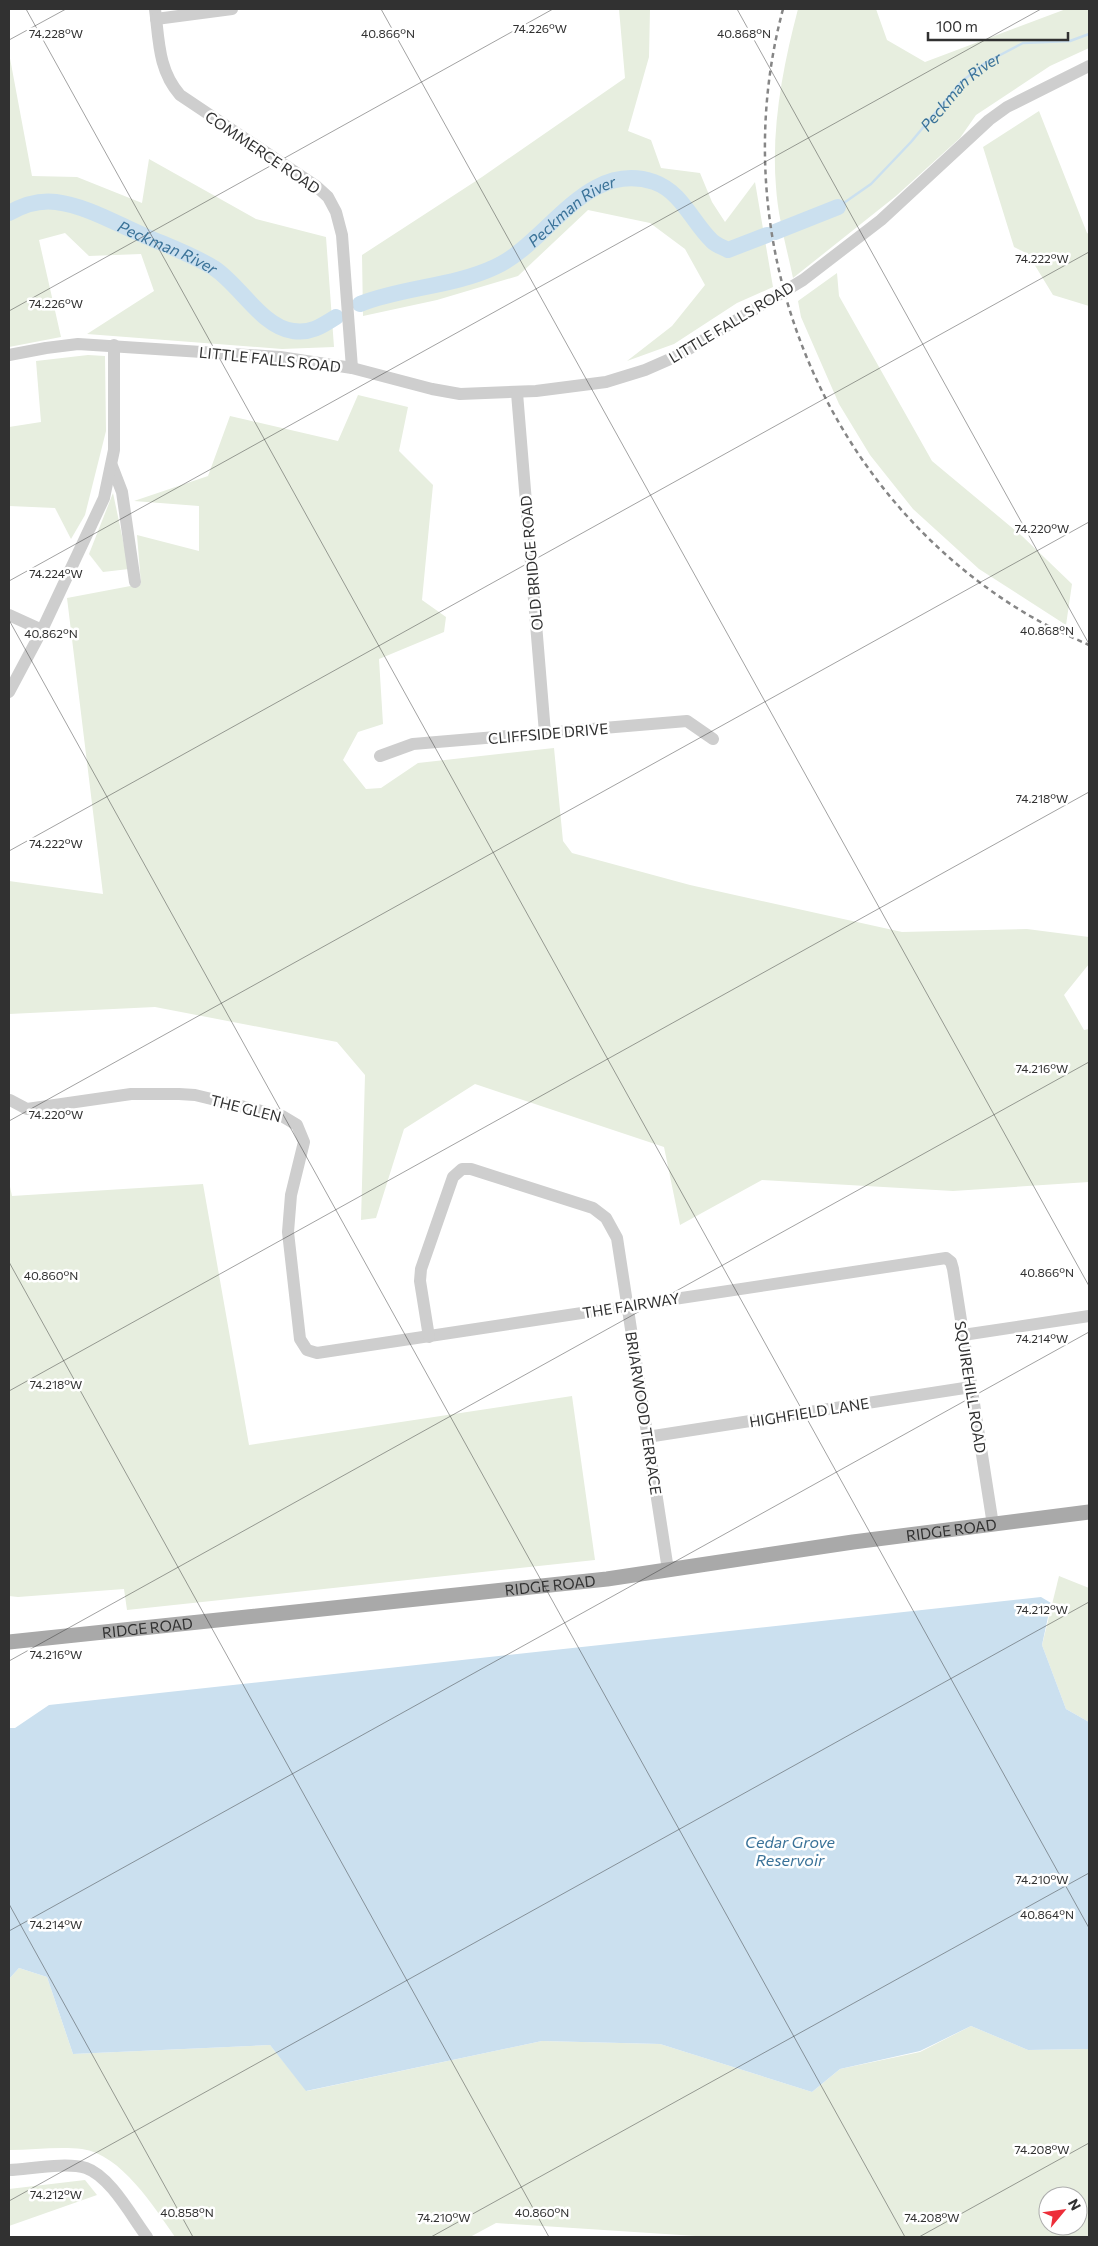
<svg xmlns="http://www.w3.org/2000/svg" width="1098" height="2246" viewBox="0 0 1098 2246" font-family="Commissioner,sans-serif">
	<rect width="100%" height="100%" fill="#fff"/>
	<g fill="#e7eedf" fill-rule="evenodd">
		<path d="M619,9H650L649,57L628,131L651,140L661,168L700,173L712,202L725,222L755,182L773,287L737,303L674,344L627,361L672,326L705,285L685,249L650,223L588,210L518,276L437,300L363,316L362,255L482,177L625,78Z"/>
		<path d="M798,9H876L887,40L925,62L1066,9H1089V48L1050,66L976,115L960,138L896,196L793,278C787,249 778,218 776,187C771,128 783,66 798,9Z"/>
		<path d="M9,53L32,176L77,177L142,203L149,159L256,219L326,237L334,347L282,349L87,334L154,291L141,254L89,256L65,233L39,240L61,337L9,347Z"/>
		<path d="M1039,111L1087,233L1089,234V306L1053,295L1028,254L1014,247L983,147Z"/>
		<path d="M837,273L839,296L932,461L1022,536L1072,584L1066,625L979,569L913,509L870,455L839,404L801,317L798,301Z"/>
		<path d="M88,355L105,356L106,431L85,515L71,539L55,508L9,506V427L41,422L36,361Z"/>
		<path d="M358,395L408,407L399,451L433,485L422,600L446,617L444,632L379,659L383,724L358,732L343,760L366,789L381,788L418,763L554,748L563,841L572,853L690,885L902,932L1027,929L1089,937V964L1064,995L1084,1030L1089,1029V1182L953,1191L762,1180L680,1225L664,1147L475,1084L404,1129L376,1218L361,1220L365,1075L337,1042L155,1007L9,1014V881L103,894L67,598L141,584L137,535L199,551V506L134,501L208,476L230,416L338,441Z"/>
		<path d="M113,493L129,569L103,572L89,554Z"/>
		<path d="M9,1182L12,1196L203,1184L249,1445L572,1396L595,1560L127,1610L124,1589L18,1597L9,1596Z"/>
		<path d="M1059,1576L1089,1588V1722L1066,1709L1042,1645Z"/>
		<path d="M19,1968L47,1977L73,2054L270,2045L307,2091L542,2041L660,2044L812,2092L840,2069L920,2052L971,2026L1028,2050L1089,2049V2237H711L496,2223L470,2237H175C154,2207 121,2154 82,2149C59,2146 33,2150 9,2150V1979ZM1048,2196H1078V2226H1048Z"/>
		<path d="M85,2180L97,2195L9,2226V2189Z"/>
	</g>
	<path fill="#cbe0ef" d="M1041,1597L1051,1603L1042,1645L1066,1709L1089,1722V2049L1028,2050L971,2026L920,2051L840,2069L812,2092L660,2044L542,2041L306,2091L270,2045L73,2054L47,1977L19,1968L9,1979V1728H15L49,1705Z"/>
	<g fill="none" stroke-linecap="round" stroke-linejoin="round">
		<path stroke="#cbe0ef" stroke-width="2.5" id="s1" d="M838,207L871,184L911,142L961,82L985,63L1023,43L1070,41L1089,34"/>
		<g stroke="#cbe0ef" stroke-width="16">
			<path id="s2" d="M9,213C23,205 40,200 56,202C87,206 117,224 145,236C168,246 193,255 214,268C240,285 262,327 293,331C310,334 322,326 336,317"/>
			<path d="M775,232L838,207"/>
			<path id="s3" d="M360,304C403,287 452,287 495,267C548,243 586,159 654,182C682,192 692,222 712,241C716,245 722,247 728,250L767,235"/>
		</g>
		<g stroke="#cecece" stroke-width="12">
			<path d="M155,9C159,40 158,70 180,95L316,186L328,197L336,212L342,235L352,368"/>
			<path d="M156,19L232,9"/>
			<path d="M9,355L46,348L78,344L280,357L352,368L432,389L460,394L536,391L606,382L645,370L677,356L803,280L881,220L989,120L1007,107L1089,66"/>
			<path d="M517,393L545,733"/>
			<path d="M112,466L122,492L135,582"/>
			<path d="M9,615L42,630"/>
			<path d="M9,692L42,630L104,498L114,450V345"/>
			<path d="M380,756L413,744L687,721L713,739"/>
			<path d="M10,1100L27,1109L131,1094H179L195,1095L282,1116L297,1125L304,1142L291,1195L288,1232L300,1339L307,1350L317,1353L946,1258L951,1262L953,1269L993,1525"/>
			<path d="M963,1335L1089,1316"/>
			<path d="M429,1337L420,1281L421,1269L453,1177L462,1169H471L593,1208L606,1218L617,1238L668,1570"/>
			<path d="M647,1437L971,1387"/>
			<path d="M9,2170C30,2169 66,2162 86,2168C110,2176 132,2217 147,2237"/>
		</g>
		<path stroke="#a9a9a9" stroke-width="15" id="s4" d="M9,1642L607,1579L853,1542L1089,1512"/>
		<path stroke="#868686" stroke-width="2.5" stroke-dasharray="5 4" stroke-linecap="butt" d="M783,9C721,241 822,494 1030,616C1049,627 1069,636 1089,645"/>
	</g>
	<path fill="none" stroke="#313131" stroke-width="1" stroke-opacity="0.45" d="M26,9L1089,1928M381,9L1089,1286M737,9L1089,644M9,40L66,9M9,311L553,9M9,581L1041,9M9,620L905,2237M9,851L1089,252M9,1121L1089,522M9,1262L549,2237M9,1391L1089,792M9,1661L1089,1062M9,1904L193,2237M9,1931L1089,1332M9,2201L1089,1602M431,2237L1089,1873M919,2237L1089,2143"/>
	<g text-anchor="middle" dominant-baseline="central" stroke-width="5" stroke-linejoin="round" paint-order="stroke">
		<g font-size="15" fill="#313131" stroke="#fff">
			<text transform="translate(263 152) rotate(34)">COMMERCE ROAD</text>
			<text transform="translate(731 322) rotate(-31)">LITTLE FALLS ROAD</text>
			<text transform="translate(270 359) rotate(6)">LITTLE FALLS ROAD</text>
			<text transform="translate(531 563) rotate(-95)">OLD BRIDGE ROAD</text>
			<text transform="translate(548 733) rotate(-5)">CLIFFSIDE DRIVE</text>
			<text transform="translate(246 1108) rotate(14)">THE GLEN</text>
			<text transform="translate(631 1305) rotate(-9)">THE FAIRWAY</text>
			<text transform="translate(971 1387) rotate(81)">SQUIREHILL ROAD</text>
			<text transform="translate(809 1412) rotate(-9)">HIGHFIELD LANE</text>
			<text transform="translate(644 1413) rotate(81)">BRIARWOOD TERRACE</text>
			<text stroke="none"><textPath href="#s4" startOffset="949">RIDGE ROAD</textPath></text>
			<text stroke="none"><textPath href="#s4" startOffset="544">RIDGE ROAD</textPath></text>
			<text stroke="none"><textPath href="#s4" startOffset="139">RIDGE ROAD</textPath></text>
		</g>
		<g font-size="16" font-style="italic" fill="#3a7298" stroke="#fff">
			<text stroke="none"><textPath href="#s1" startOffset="170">Peckman River</textPath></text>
			<text stroke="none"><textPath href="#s3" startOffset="236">Peckman River</textPath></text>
			<text stroke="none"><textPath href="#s2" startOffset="170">Peckman River</textPath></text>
			<text x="790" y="1841">Cedar Grove<tspan x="790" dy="18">Reservoir</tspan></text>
		</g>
	</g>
	<g font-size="12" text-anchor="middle" fill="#313131" stroke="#fff" stroke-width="5" stroke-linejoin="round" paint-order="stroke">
		<text x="540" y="33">74.226°W</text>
		<text x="388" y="38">40.866°N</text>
		<text x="744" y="38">40.868°N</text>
		<text x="56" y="38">74.228°W</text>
		<text x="1042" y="263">74.222°W</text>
		<text x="56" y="308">74.226°W</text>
		<text x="1042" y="533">74.220°W</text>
		<text x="56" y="578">74.224°W</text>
		<text x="1047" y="635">40.868°N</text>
		<text x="51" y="638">40.862°N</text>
		<text x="1042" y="803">74.218°W</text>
		<text x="56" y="848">74.222°W</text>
		<text x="1042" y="1073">74.216°W</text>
		<text x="56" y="1119">74.220°W</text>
		<text x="1047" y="1277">40.866°N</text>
		<text x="51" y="1280">40.860°N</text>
		<text x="1042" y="1343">74.214°W</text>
		<text x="56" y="1389">74.218°W</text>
		<text x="1042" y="1614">74.212°W</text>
		<text x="56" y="1659">74.216°W</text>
		<text x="1042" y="1884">74.210°W</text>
		<text x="1047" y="1919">40.864°N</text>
		<text x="56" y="1929">74.214°W</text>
		<text x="1042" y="2154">74.208°W</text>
		<text x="56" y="2199">74.212°W</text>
		<text x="187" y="2217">40.858°N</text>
		<text x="542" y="2217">40.860°N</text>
		<text x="444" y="2222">74.210°W</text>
		<text x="932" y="2222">74.208°W</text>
	</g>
	<rect width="1098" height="2246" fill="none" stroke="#313131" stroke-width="20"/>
	<g transform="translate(1063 2211) rotate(61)"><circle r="24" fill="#ffffff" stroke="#adadad"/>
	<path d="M0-4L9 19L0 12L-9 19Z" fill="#ed2e39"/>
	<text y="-8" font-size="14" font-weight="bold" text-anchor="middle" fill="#313131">N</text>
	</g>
	<path d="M928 32v8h140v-8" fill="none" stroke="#313131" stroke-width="2.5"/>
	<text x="936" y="32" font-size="15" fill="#313131" stroke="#ffffff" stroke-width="4" paint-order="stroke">100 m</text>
</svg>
